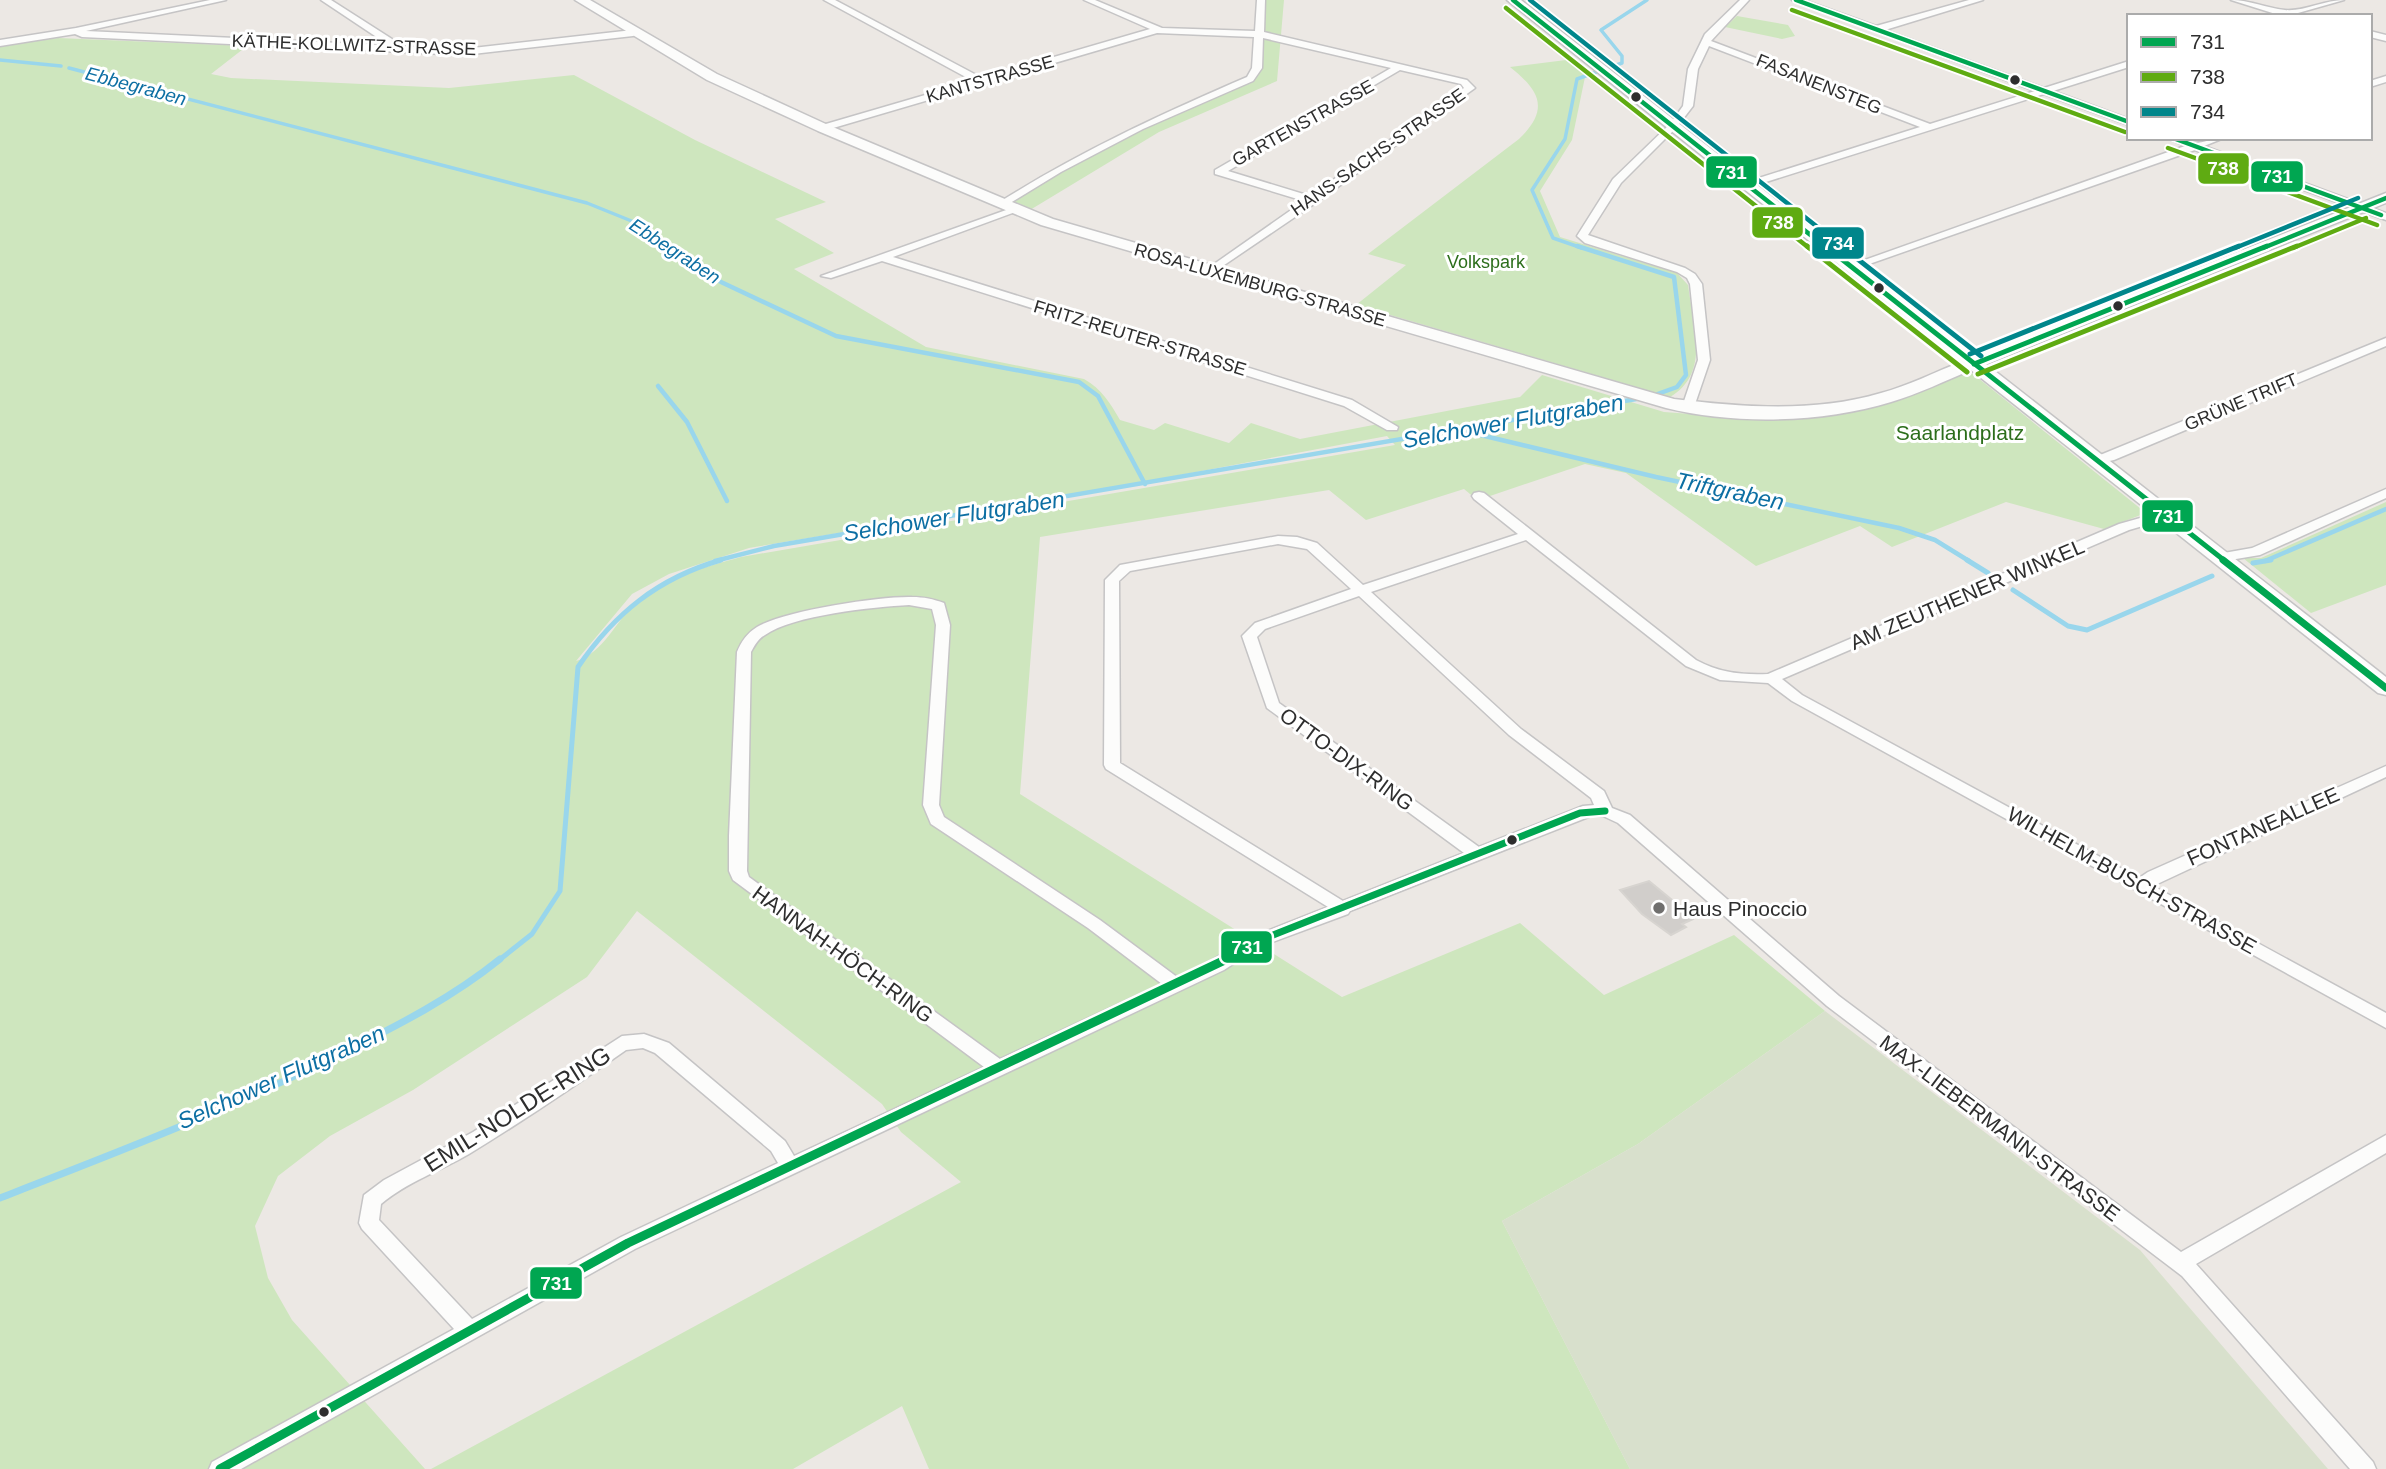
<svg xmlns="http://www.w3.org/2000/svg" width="2386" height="1469" viewBox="0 0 2386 1469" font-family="Helvetica,sans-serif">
	<rect width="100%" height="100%" fill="#ece8e4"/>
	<g fill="#cee6be" fill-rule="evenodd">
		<path d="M1265,0H1284L1277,81L1159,132L1030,210L1014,206V202L1052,175L1127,137L1254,79L1261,67Z"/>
		<path d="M1737,16L1788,25L1795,36L1782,39L1725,27Z"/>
		<path d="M58,38L247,46L211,74L231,78L449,88L574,75L695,140L826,202L775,219L834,253L794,269L926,347L1084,379C1102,389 1110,403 1120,420L1154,430L1165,423L1229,443L1251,423L1300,439L1520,397L1542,375L1664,412L1771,420L1811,416L1968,370L2146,513L2104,529L2006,502L1892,547L1860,526L1756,566L1626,473L1585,464L1490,496L1476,499L1464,489L1366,520L1329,490L1040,537L1020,794L1342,997L1520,923L1604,995L1734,935L1825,1011L1638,1144L1502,1221L1630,1469H929L902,1406L793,1469H431L961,1182L901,1132L882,1104L637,911L587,977L413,1090L330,1136L278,1176L255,1226L268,1278L292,1320L425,1469H0V46ZM1387,436L1395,445L741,557C705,567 667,577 637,602C616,620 603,654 576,661L632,594L669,574L749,548L1133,484Z"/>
		<path d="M1574,59L1592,75L1585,77L1572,140L1540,191L1560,237L1677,273L1688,285C1693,325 1711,373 1670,397L1356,305L1406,265L1368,254L1519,139C1550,109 1540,91 1510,67Z"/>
		<path d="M2386,502V585L2311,613L2243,558H2261Z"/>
	</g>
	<path fill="#d8e0cc" d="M1825,1011L2140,1250L2328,1469H1630L1502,1221L1638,1144Z"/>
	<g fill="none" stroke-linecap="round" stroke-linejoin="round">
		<g stroke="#99d6ec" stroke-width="3.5">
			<path d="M0,60L61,66"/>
			<path d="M69,68L587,203L634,222L671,248"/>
			<path d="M1582,248L1553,238L1532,190L1565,139L1577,79L1622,63V56L1601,30L1647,0"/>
		</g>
		<g stroke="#99d6ec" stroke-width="4.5">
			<path d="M668,246L721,282L836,336L1079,382L1098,396L1145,484"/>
			<path d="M1577,246L1674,277L1686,375L1677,387L1652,396"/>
			<path d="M658,386L687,422L727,501"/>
			<path d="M1468,432L1656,477L1899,528L1935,540L1969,561"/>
			<path d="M715,561L774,546L1642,398"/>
			<path d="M2265,561L2386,509"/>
		</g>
		<g stroke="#99d6ec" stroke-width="5">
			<path d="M1967,560L1988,573"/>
			<path d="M2253,563L2271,560"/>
			<path d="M2013,590L2068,626L2087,630L2212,576"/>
			<path d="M498,961L532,934L560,891L578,667C614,614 658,578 721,560"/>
		</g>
		<path stroke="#99d6ec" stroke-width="7" d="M0,1198C116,1153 233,1108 344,1052C399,1025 453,997 500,959"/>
	</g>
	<path fill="#d1cecb" stroke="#d7d4d0" stroke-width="2" d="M1649,881L1689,914L1693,919L1682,924L1686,927L1671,935L1642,914L1620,890Z"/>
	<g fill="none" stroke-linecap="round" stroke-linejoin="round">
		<defs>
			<g id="street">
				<path d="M210,0H226L86,31L382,45L384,42L321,0H331L392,39L391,46L464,49L633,30L638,33L633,36L464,55L82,37L75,34L0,46V40L76,28Z"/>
				<path d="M824,0H835L982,78L1150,29L1084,0H1095L1162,28L1255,31L1257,0H1265L1264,32L1467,80L1475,88L1317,202L1211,274L1207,273V269L1304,201L1215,174V170L1391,68L1263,38L1262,68L1253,81L1143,129L1061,172L1002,208L997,205L998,203C1079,152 1159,115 1247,77L1252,68L1254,37L1157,33L823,131L818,128L819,126L973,81ZM1400,70L1461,84L1464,88L1310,196L1228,171Z"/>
				<path d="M1740,0H1749L1711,41L1930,124L2035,91L1792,0H1804L1876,26L1969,0H1983L1885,30L2044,88L2129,61V67L2053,91L2129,119V125L2044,94L1747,188L1743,187V183L1920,127L1709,46L1698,69L1693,106L1676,128L1621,183L1588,235L1685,268L1695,274L1702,284L1710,360L1694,407L1688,411L1682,407L1698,360L1690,284L1687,278L1677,272L1585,243L1577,236L1613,179L1670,124L1683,106L1688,69L1705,34Z"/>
				<path d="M2231,0C2250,0 2266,8 2285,10C2302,12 2325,0 2344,0L2298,13L2301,16H2282Z"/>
				<path d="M2370,31L2386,35V41L2370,37Z"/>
				<path d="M2386,76V82L2370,87V81Z"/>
				<path d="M2167,138C2177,138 2189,143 2195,143C2203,143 2213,138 2224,138L2204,146L2386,213V220L2195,150L1855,269L1845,267L2185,146Z"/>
				<path d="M1009,209L1018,211L893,257L1352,400L1398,427L1397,430H1387L1344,406L882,261L831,278L821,276Z"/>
				<path d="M2386,338V346L2114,460L2095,464L2088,460Z"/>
				<path d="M2386,489V498L2260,555L2218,562L2211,558L2218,554L2252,548Z"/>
				<path d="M1479,492L1484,493L1696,660C1720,673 1742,675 1768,674L2119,524L2165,511L2170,512L2172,515L2170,518L2129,530L1782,679L1802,695L2139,878L2148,872L2386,766V777L2153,886L2386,1013V1028L1792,701L1768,683L1720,680L1686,666L1526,540L1371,592L1521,729L1604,791L1612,808L1630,815L1839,996L2181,1252L2386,1135V1153L2196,1264L2373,1462L2376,1469H2350L2182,1276L1827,1006L1618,823L1603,816H1591L1350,911L1348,914L1259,947L1224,970L635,1249L241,1469H209L212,1462L454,1329L362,1229L359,1223L364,1195L384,1180L473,1132L622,1036L644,1034L669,1043L785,1141L794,1156L984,1067L733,880L729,871V836L737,652C741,642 747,633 757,627C783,611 880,596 912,597C924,597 933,599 944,603L950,625L939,805L944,817L1100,920L1177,977L1212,960L1247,939L1328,907L1106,769L1104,765L1105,580L1120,565L1278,536L1297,537L1317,543L1363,585L1518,534L1474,499L1472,496L1474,493ZM1278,544L1307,549L1351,589L1255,623L1242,636L1267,708L1464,853L1343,901L1120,763L1119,581L1130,571ZM1359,596L1509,735L1591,798L1594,805L1583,806L1479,847L1279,703L1257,637L1265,629ZM909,605L932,609L936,625L923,805L931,824L1088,928L1162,984L1000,1059L749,877L747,871L751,652C755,645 758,639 765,635C793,615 874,607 909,605ZM643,1048L655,1053L771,1151L778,1163L621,1237L472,1319L379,1220L381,1204C407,1182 440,1171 469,1154C523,1121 575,1086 626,1050Z"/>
			</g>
			<path id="secondary" d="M575,0H590L717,74L828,125L1053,219L1674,399C1742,407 1814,413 1881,393C1908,386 1935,372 1961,362L1507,0H1521L1976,356L2386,193V203L1986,364L2386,677V695L2378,693L1971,370C1945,381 1918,394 1891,402C1823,423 1735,425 1666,408L1041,225L818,131L707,80Z"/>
		</defs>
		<use href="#street" stroke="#c5c4c5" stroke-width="3"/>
		<use href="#secondary" stroke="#c5c4c5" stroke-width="3"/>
		<use href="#street" fill="#fcfcfb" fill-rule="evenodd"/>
		<use href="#secondary" fill="#fcfcfb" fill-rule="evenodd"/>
		<defs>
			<g id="bus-1-far3">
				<path d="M1513,0L1827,248"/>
				<path d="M1796,0L2129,122"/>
				<path d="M2173,138L2381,215"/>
				<path d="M2263,248L2386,198"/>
			</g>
			<g id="bus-1-far2">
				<path d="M1825,246L2225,561"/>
				<path d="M1974,364L2267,246"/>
			</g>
			<g id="bus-1-far1">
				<path d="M2223,560L2386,688"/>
				<path d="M1224,961L1253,943L1580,813L1605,811"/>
			</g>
			<path id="bus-1" d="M220,1469L628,1243L1227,959"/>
			<g id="bus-2-far1">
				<path d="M1506,8L1809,248"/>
				<path d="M1792,10L2125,132"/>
				<path d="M2168,148L2377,225"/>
				<path d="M2293,248L2366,218"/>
			</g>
			<g id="bus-2">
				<path d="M1807,246L1967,372"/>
				<path d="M1978,374L2297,246"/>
			</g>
			<g id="bus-3-far1">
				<path d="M1530,0L1844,248"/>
				<path d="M2235,248L2358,198"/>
			</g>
			<g id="bus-3">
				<path d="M1841,246L1981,356"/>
				<path d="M1970,354L2239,246"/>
			</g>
		</defs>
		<use href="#bus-1-far3" stroke="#fff" stroke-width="8"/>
		<use href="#bus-1-far2" stroke="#fff" stroke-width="10"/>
		<use href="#bus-1-far1" stroke="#fff" stroke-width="12"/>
		<use href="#bus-1" stroke="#fff" stroke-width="14"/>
		<use href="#bus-2-far1" stroke="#fff" stroke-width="8"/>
		<use href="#bus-2" stroke="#fff" stroke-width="10"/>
		<use href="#bus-3-far1" stroke="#fff" stroke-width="8"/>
		<use href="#bus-3" stroke="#fff" stroke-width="10"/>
		<use href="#bus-1-far3" stroke="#00a651" stroke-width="4.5"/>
		<use href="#bus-1-far2" stroke="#00a651" stroke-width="5"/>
		<use href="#bus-1-far1" stroke="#00a651" stroke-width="7"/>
		<use href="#bus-1" stroke="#00a651" stroke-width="9"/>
		<use href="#bus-2-far1" stroke="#5fab12" stroke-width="4.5"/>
		<use href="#bus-2" stroke="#5fab12" stroke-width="5"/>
		<use href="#bus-3-far1" stroke="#00868b" stroke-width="4.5"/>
		<use href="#bus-3" stroke="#00868b" stroke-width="5"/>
	</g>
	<g fill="#2e2e2e" stroke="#fff" stroke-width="2.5">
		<circle cx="2015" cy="80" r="6"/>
		<circle cx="1636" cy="97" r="6"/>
		<circle cx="1879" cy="288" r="6"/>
		<circle cx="2118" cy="306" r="6"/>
		<circle cx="1512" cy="840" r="6"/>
		<circle cx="324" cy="1412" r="6"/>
	</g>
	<circle fill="#706f6e" stroke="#fff" stroke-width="2.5" cx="1659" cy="908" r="7"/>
	<g text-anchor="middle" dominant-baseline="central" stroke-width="6" stroke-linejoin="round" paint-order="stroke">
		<g font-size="18" fill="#2e2e2e" stroke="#fff">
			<text transform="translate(354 45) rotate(2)">KÄTHE-KOLLWITZ-STRASSE</text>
			<text transform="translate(990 79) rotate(-16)">KANTSTRASSE</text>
			<text transform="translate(1819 84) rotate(22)">FASANENSTEG</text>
			<text transform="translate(1303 123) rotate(-29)">GARTENSTRASSE</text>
			<text transform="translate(1378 152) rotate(-35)">HANS-SACHS-STRASSE</text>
			<text transform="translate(1260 285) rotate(16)">ROSA-LUXEMBURG-STRASSE</text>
			<text transform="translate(1140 338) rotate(17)">FRITZ-REUTER-STRASSE</text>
			<text transform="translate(2241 402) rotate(-23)">GRÜNE TRIFT</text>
		</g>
		<g font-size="18" fill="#2c6e1b" stroke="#fff">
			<text x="1486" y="262">Volkspark</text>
		</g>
		<g font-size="19" font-style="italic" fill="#0d6fa3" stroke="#fff">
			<text transform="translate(136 86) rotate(15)">Ebbegraben</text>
			<text transform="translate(675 251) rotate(33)">Ebbegraben</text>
		</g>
		<g font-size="21" fill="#2c6e1b" stroke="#fff">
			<text x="1960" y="432">Saarlandplatz</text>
		</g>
		<g font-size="21" fill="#2e2e2e" stroke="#fff">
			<text transform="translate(1967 594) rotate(-23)">AM ZEUTHENER WINKEL</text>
			<text transform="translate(1347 759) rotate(36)">OTTO-DIX-RING</text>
			<text transform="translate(2263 826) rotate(-24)">FONTANEALLEE</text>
			<text transform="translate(2132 880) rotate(29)">WILHELM-BUSCH-STRASSE</text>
			<text transform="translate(843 954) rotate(36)">HANNAH-HÖCH-RING</text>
			<text transform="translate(2000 1128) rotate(37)">MAX-LIEBERMANN-STRASSE</text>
		</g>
		<g font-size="21" fill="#2e2e2e" stroke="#fff" text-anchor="start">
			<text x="1673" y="908">Haus Pinoccio</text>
		</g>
		<g font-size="23" font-style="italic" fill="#0d6fa3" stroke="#fff">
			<text transform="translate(1513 421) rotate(-10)">Selchower Flutgraben</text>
			<text transform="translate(1730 491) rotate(12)">Triftgraben</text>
			<text transform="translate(954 516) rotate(-9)">Selchower Flutgraben</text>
			<text transform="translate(281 1077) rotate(-24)">Selchower Flutgraben</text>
		</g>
		<g font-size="24" fill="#2e2e2e" stroke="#fff">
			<text transform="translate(517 1109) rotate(-32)">EMIL-NOLDE-RING</text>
		</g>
	</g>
	<g stroke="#fff" stroke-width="2.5">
		<rect x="2197" y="152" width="53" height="33" rx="7" fill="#5fab12"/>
		<rect x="1705" y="155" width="53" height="34" rx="7" fill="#00a651"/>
		<rect x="2250" y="160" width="54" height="33" rx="7" fill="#00a651"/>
		<rect x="1751" y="206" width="53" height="33" rx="7" fill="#5fab12"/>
		<rect x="1811" y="226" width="54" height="34" rx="7" fill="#00868b"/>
		<rect x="2141" y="499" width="53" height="34" rx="7" fill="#00a651"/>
		<rect x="1220" y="930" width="53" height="34" rx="7" fill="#00a651"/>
		<rect x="529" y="1266" width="54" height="34" rx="7" fill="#00a651"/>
	</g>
	<g font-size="19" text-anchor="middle" font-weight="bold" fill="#fff">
		<text x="2223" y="175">738</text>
		<text x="1731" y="179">731</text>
		<text x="2277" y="183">731</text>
		<text x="1778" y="229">738</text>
		<text x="1838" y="250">734</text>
		<text x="2168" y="523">731</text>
		<text x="1247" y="954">731</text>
		<text x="556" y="1290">731</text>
	</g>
	<rect x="2127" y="14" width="245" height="126" fill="#ffffff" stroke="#ababab" stroke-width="2"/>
	<rect x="2141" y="37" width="35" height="10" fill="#00a651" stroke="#ababab" stroke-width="2"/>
	<text x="2190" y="49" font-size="21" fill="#2e2e2e">731</text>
	<rect x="2141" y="72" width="35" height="10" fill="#5fab12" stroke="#ababab" stroke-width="2"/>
	<text x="2190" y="84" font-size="21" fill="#2e2e2e">738</text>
	<rect x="2141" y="107" width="35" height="10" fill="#00868b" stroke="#ababab" stroke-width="2"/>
	<text x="2190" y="119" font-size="21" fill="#2e2e2e">734</text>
</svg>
